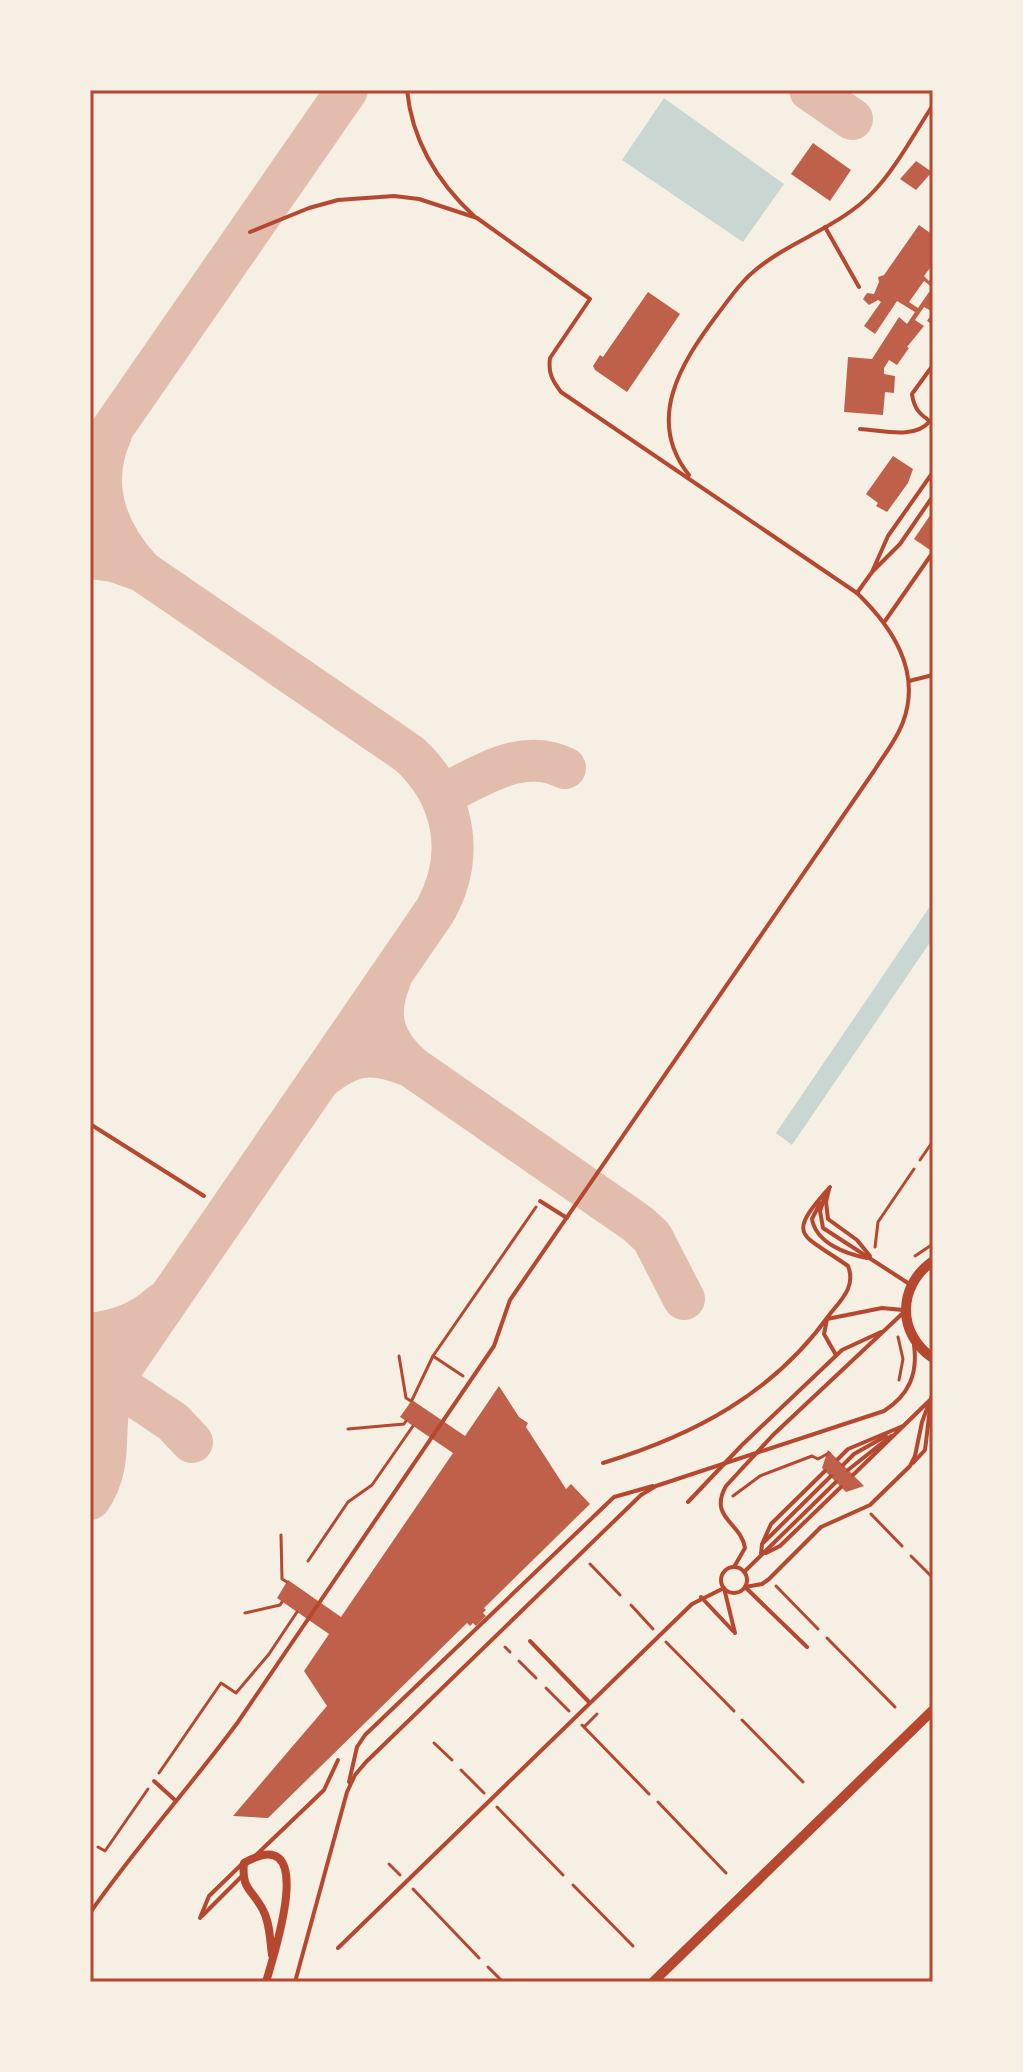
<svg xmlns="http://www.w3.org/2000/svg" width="1023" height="2072" viewBox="0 0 1023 2072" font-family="'Alegreya Sans',sans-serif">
	<rect width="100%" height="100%" fill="#f6efe4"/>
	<g fill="#c9d6d2">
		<path d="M664,98L784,184L743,242L622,160Z"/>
		<path d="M933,902V938L792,1145L776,1133Z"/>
	</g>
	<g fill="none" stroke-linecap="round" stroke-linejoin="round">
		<g stroke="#e2bdae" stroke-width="42">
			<path d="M810,90L852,119"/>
			<path d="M111,434C88,486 106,532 142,571"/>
			<path d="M90,461L347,90"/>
			<path d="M90,558L113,561L142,571L409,754C455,796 466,856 435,911L122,1367C116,1378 112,1390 109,1402C103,1438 112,1467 90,1499"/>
			<path d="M442,795C482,776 521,747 565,768"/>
			<path d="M412,1067L638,1224L652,1237L684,1299"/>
			<path d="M321,1078C353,1052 374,1051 412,1067C384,1042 375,1017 390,980"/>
			<path d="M90,1334C117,1331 142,1322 161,1304"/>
			<path d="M94,1369L173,1422L192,1442"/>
		</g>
	</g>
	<g fill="#bf614a">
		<path d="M813,143L851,170L830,201L791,174Z"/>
		<path d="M916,161L932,172L916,190L900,179Z"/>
		<path d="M919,225L933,235V264L924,276L929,281L933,275V288L924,281L909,302L918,308L929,292L933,294V325L927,321L933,312L924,307L915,320L924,326L907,347L909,348L897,365L889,360L884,368V374L895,376L894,393L885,392L883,415L844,412L848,357L872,359L899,317L907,324L915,312L897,301L875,334L864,326L881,302L878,300L869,305L863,299L867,293L874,294L879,282L878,277L884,275Z"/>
		<path d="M648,292L680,314L627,392L595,370L593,366L600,355L603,357Z"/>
		<path d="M893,456L913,469L908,483L887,512L876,506L878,503L866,494Z"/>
		<path d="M933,511V552L914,539Z"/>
		<path d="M499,1386L519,1417L528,1423L526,1427L566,1489L571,1484L590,1504L484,1608L486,1610L483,1613L486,1616L476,1626L473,1623L470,1626L467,1623L268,1818L233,1816L327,1706L304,1671L329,1634L277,1598L288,1580L341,1617L453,1453L400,1417L412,1400L465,1436Z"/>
		<path d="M828,1450L864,1486L846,1492L822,1468Z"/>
	</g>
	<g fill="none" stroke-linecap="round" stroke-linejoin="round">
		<g stroke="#b5482f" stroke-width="3">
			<path d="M920,1160L933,1141"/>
			<path d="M875,1247L878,1222L914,1169"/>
			<path d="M915,1256L933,1244"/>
			<path d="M898,1337L903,1359L899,1380"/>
			<path d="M399,1356L406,1398L411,1401"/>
			<path d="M463,1376L433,1356L536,1207"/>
			<path d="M412,1400L433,1356"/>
			<path d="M348,1429L404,1424L406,1421"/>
			<path d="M733,1496L760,1476L812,1456L818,1459L829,1453"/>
			<path d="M871,1514L902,1546"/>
			<path d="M281,1535L282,1579L287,1582"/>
			<path d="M911,1556L933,1578"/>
			<path d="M308,1561L348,1502L372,1485L413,1426"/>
			<path d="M590,1564L620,1595"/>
			<path d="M776,1586L818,1629"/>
			<path d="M631,1605L653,1629"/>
			<path d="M245,1613L280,1605L282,1602"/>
			<path d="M827,1638L895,1707"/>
			<path d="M666,1642L734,1711"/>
			<path d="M505,1647L510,1652"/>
			<path d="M519,1661L536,1678"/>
			<path d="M546,1688L569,1711"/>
			<path d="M742,1720L803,1782"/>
			<path d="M582,1725L649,1794"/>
			<path d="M585,1726L597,1714"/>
			<path d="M434,1743L452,1760"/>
			<path d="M461,1770L484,1793"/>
			<path d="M159,1773L221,1683L236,1693L269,1654L297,1612"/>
			<path d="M658,1802L726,1873"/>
			<path d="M497,1807L563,1875"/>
			<path d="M98,1847L105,1851L148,1789"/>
			<path d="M389,1864L400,1875"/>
			<path d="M573,1885L633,1946"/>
			<path d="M413,1889L479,1958"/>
			<path d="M488,1967L503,1982"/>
			<path d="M929,1982L933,1975"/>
		</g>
		<g stroke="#b5482f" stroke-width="4">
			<path d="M407,90C412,141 437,182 475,217"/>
			<path d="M825,227L859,287"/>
			<path d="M933,365L912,394C914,409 920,415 933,423"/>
			<path d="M860,429C881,430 915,440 930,421"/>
			<path d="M933,472L888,536L872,572L900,544L933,496"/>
			<path d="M689,475C645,420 681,363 717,315C728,301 738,285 752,273C789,240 840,228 874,191C896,168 915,132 933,105"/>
			<path d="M857,593L872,572"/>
			<path d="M885,621L931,555"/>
			<path d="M909,681L933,675"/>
			<path d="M90,1124L204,1196"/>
			<path d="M829,1189L826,1202L828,1219L857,1240L870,1256"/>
			<path d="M825,1196L820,1211L823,1228L911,1285"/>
			<path d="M540,1201L567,1218"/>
			<path d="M820,1203L812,1219C816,1243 846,1254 867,1258"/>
			<path d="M836,1355L824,1334L827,1319L882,1308L903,1310"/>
			<path d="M838,1459L848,1449L903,1426"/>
			<path d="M603,1463C694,1435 773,1394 830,1314C842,1299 856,1286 848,1266C802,1233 784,1238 830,1187"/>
			<path d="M913,1463L925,1450L931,1400"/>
			<path d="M843,1465L854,1454L886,1436"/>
			<path d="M848,1470L891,1436"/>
			<path d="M853,1475L929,1401"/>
			<path d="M688,1502L742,1445L842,1350L881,1332"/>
			<path d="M763,1542L771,1524L825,1471"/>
			<path d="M766,1553L780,1546L841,1487"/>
			<path d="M761,1554L762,1544L831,1476"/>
			<path d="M734,1567L745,1548C741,1522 708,1518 726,1486L773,1435L903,1313"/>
			<circle cx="734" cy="1580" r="13"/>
			<path d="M744,1572L836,1482"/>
			<path d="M745,1587L762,1584L769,1579L821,1527L870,1505L910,1466L915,1456L922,1422L931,1398"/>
			<path d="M745,1587L807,1647"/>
			<path d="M701,1597L733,1631"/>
			<path d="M530,1641L589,1702"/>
			<path d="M154,1781L176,1801"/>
			<path d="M349,1782L357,1747L365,1735L614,1497L653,1486"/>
			<path d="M254,1857L324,1790L338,1760"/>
			<path d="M90,1913C136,1847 190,1787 238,1722L494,1346L510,1300L874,771C884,755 897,739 903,722C922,671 892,627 857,593L561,392C552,380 548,373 550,358L590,299L477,218L419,199L394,196L338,200L309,208L250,232"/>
			<path d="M202,1916L242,1876"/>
			<path d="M200,1918L209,1896L242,1864"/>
			<path d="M338,1948L692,1604L724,1588L735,1633"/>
			<path d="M295,1982L347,1792L355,1775L366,1762L641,1495L656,1486L884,1411C909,1395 918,1374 914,1345"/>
		</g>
		<path stroke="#b5482f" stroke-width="8" d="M266,1982C274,1954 319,1820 244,1863C241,1889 252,1889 263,1910C270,1923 270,1940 272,1955"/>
		<g stroke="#b5482f" stroke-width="10">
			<path d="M933,1261C897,1286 897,1334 933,1358"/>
			<path d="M653,1982L933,1710"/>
		</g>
	</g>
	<rect width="1023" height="2072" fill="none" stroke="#f6efe4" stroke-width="184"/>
	<rect x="92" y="92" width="839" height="1888" fill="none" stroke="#b5482f" stroke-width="3"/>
</svg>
